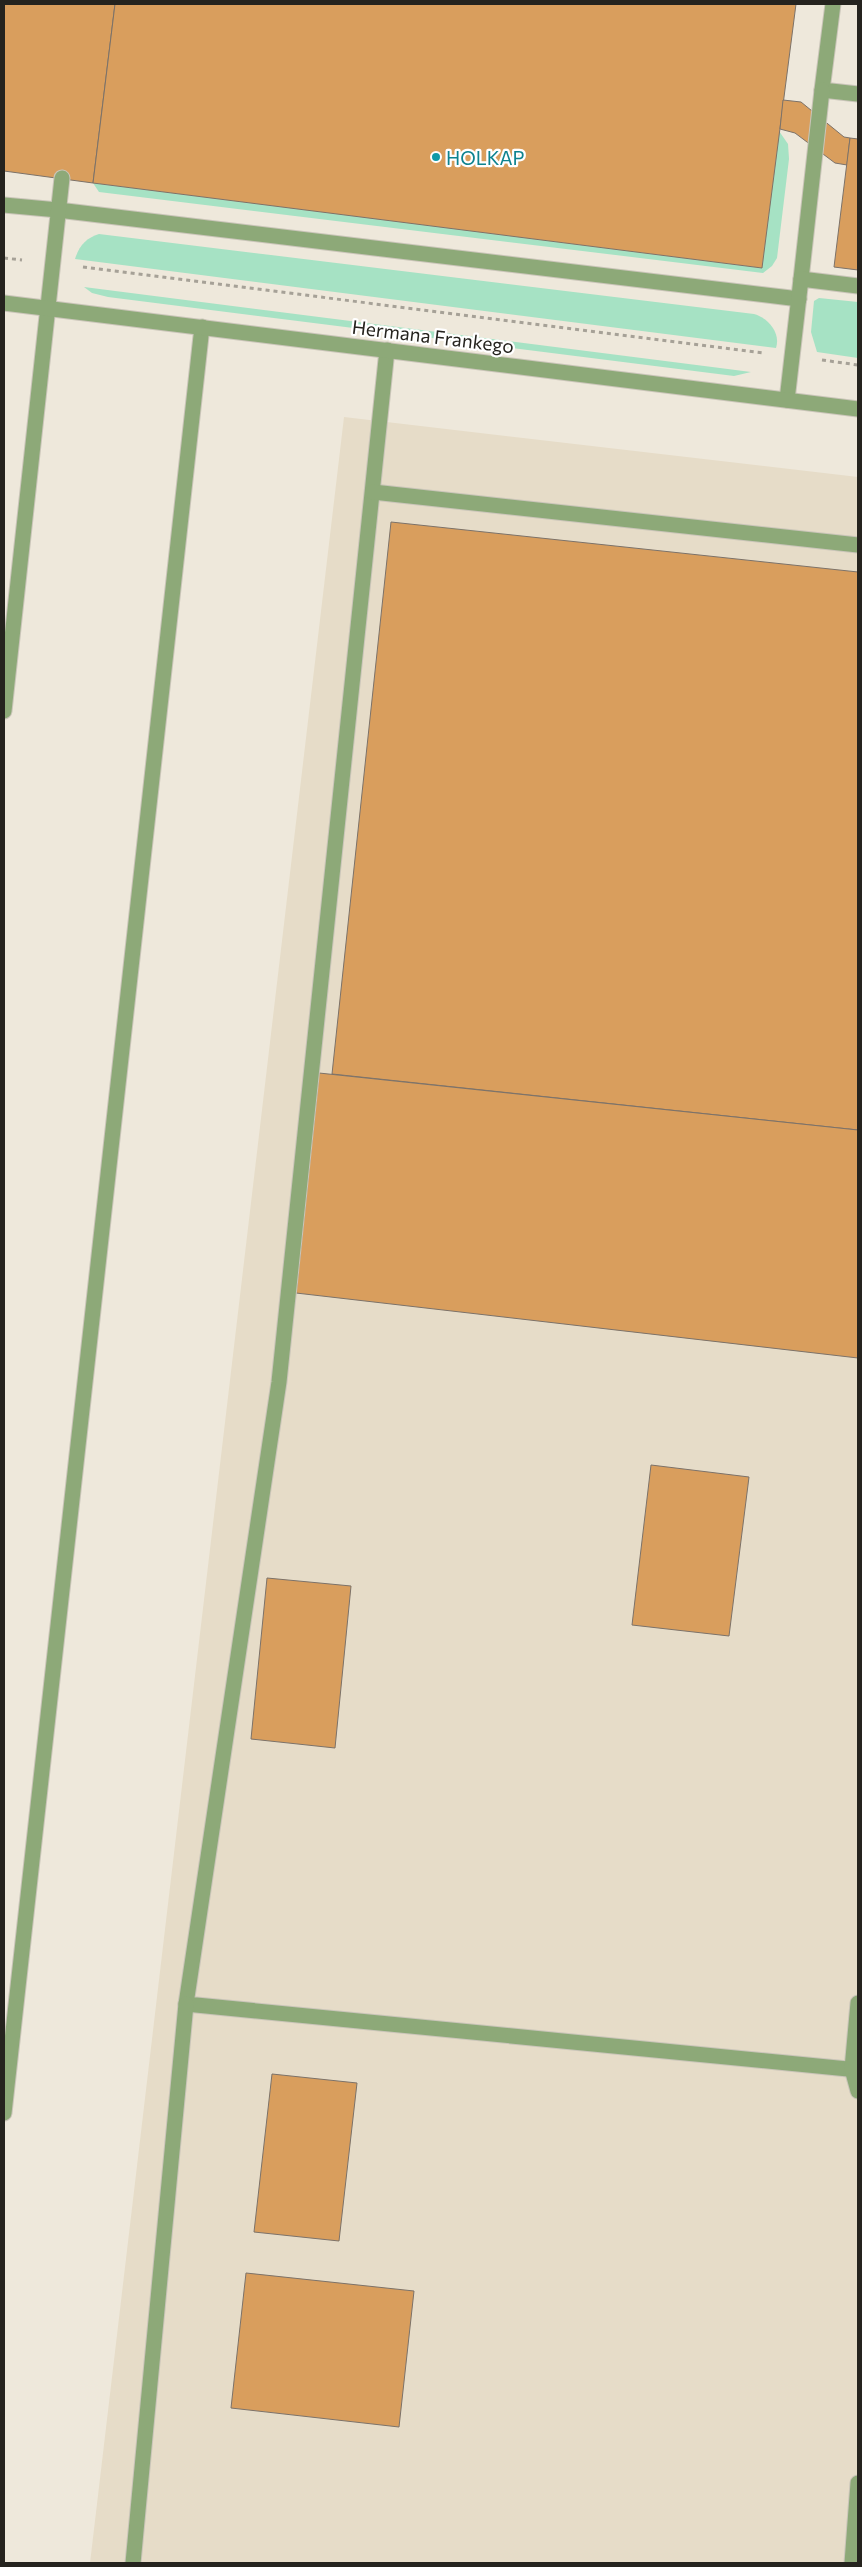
<svg xmlns="http://www.w3.org/2000/svg" width="862" height="2567" viewBox="0 0 862 2567" font-family="Commissioner,sans-serif">
	<rect width="100%" height="100%" fill="#eee8db"/>
	<path fill="#e6dcc8" d="M344,417L858,477V2563H90Z"/>
	<g fill="#a6e2c4">
		<path d="M779,131L788,144L789,159L777,258L772,266L763,273L99,192L93,183L762,268Z"/>
		<path d="M99,234L754,314C768,318 781,333 776,348L75,259C79,246 86,238 99,234Z"/>
		<path d="M84,287L720,368L751,372L734,376L108,297L92,293Z"/>
		<path d="M819,298L858,302V358L817,352L811,332L814,301Z"/>
	</g>
	<g fill="#d99e5d" stroke="#7c7269">
		<path d="M4,4H115L93,183L4,171Z"/>
		<path d="M115,4H796L762,268L93,183Z"/>
		<path d="M783,100L801,102L844,137L850,138L847,165L835,163L795,133L780,129Z"/>
		<path d="M850,138L858,139V270L834,267Z"/>
		<path d="M391,522L858,572V1130L332,1074Z"/>
		<path d="M319,1073L858,1130V1358L296,1293Z"/>
		<path d="M651,1465L749,1477L729,1636L632,1625Z"/>
		<path d="M267,1578L351,1586L335,1748L251,1739Z"/>
		<path d="M272,2074L357,2083L339,2241L254,2232Z"/>
		<path d="M246,2273L414,2291L399,2427L231,2408Z"/>
	</g>
	<g fill="none" stroke-linecap="round" stroke-linejoin="round">
		<defs>
			<g id="lane">
				<path d="M833,4L822,90L858,94"/>
				<path d="M4,205L58,210L799,299"/>
				<path d="M801,279L822,90"/>
				<path d="M387,350L279,1382L186,2004L858,2070"/>
				<path d="M787,400L801,279L858,286"/>
				<path d="M373,492L858,545"/>
				<path d="M4,711L62,178"/>
				<path d="M858,2003L852,2069L858,2091"/>
				<path d="M4,2113L202,327"/>
				<path d="M133,2563L186,2004"/>
				<path d="M852,2563L858,2483"/>
			</g>
			<path id="street" d="M4,303L858,409"/>
		</defs>
		<use href="#lane" stroke="#cac5b9" stroke-width="17"/>
		<use href="#street" stroke="#cac5b9" stroke-width="17"/>
		<g stroke="#a6a197" stroke-width="3" stroke-dasharray="4 4" stroke-linecap="butt">
			<path d="M4,258L22,260"/>
			<path d="M83,267L763,353"/>
			<path d="M822,360L858,365"/>
		</g>
		<use href="#lane" stroke="#8da978" stroke-width="15"/>
		<use href="#street" stroke="#8da978" stroke-width="15"/>
	</g>
	<circle fill="#0f9aa8" stroke="#fff" stroke-width="2" cx="436" cy="157" r="5"/>
	<g text-anchor="middle" dominant-baseline="central" stroke-width="4.5" stroke-linejoin="round" paint-order="stroke">
		<g font-size="19" fill="#0d838f" stroke="#fff" text-anchor="start">
			<text x="446" y="157">HOLKAP</text>
		</g>
		<g font-size="19" fill="#25231e" stroke="#fff">
			<text transform="translate(433 336) rotate(7)">Hermana Frankego</text>
		</g>
	</g>
	<rect width="862" height="2567" fill="none" stroke="#25231e" stroke-width="10"/>
</svg>
